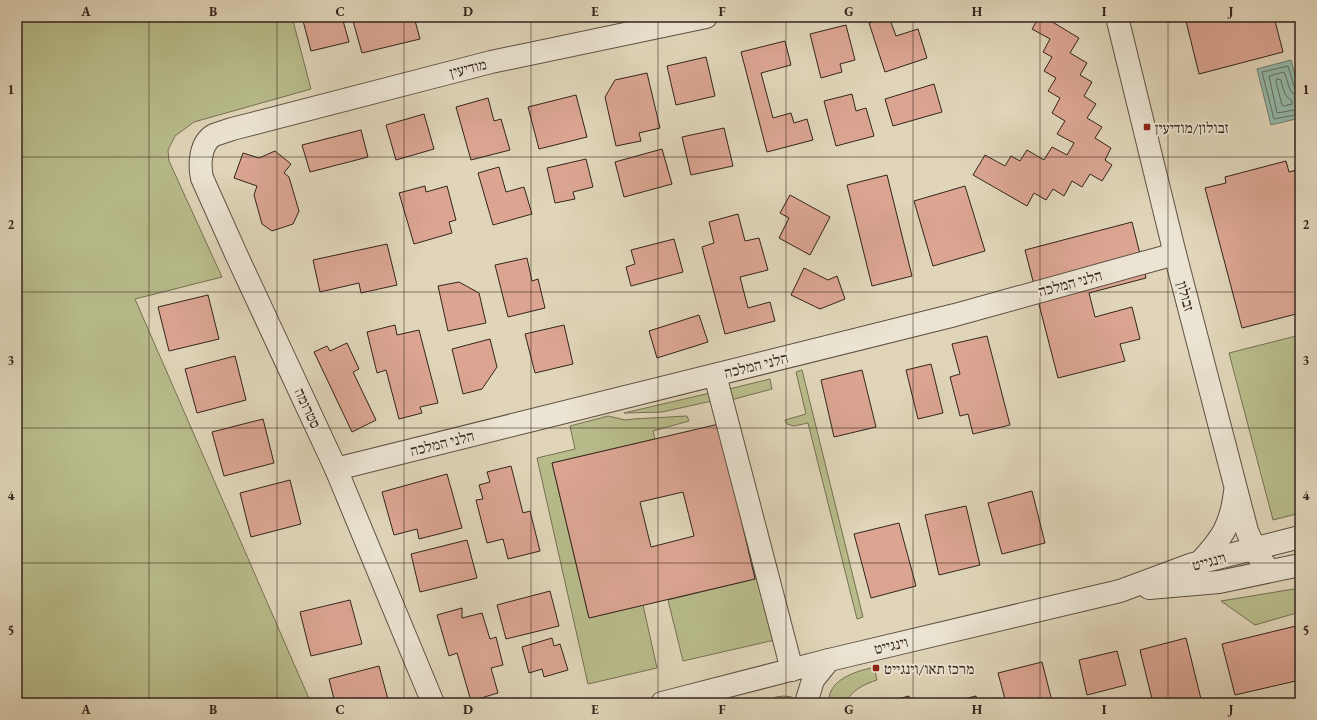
<svg xmlns="http://www.w3.org/2000/svg" width="1317" height="720" viewBox="0 0 1317 720" font-family="'EB Garamond','Frank Ruhl Libre',serif">
	<rect width="100%" height="100%" fill="#e0d5b9"/>
	<filter id="stains"><feTurbulence type="fractalNoise" baseFrequency=".005" numOctaves="4"/><feColorMatrix values="0 0 0 0 .2 0 0 0 0 .09 0 0 0 0 .02 0 0 0 .5 -.17"/></filter>
	<radialGradient id="worn" r=".72"><stop offset=".6" stop-color="#630" stop-opacity="0"/><stop offset="1" stop-color="#630" stop-opacity=".3"/></radialGradient>
	<g fill="#b8bc8b" stroke="#767054">
		<path d="M17,17H292L311,89L194,122L175,136L168,150L169,161L222,277L135,299L311,703H17Z"/>
		<path d="M1300,335V513L1273,520L1229,353Z"/>
		<path d="M802,370L863,617L857,619L808,423L794,426L787,424L785,420L806,414L796,372Z"/>
		<path d="M770,379L772,389L727,401L725,390Z"/>
		<path d="M710,393L712,401L662,412L624,413Z"/>
		<path d="M608,416L625,420L633,419L687,416L689,421L653,431L655,439L552,463L589,618L643,605L657,668L588,684L537,458L575,449L570,426Z"/>
		<path d="M754,531L779,639L683,661L668,600L755,579L745,533Z"/>
		<path d="M1300,588V612L1255,625L1221,601Z"/>
		<path d="M871,668L875,671L877,680C865,684 851,690 846,703H829C827,681 853,672 871,668Z"/>
		<path d="M784,696L792,697L795,703H768L769,700L776,697Z"/>
	</g>
	<path fill="#95b9a9" stroke="#6e7d71" d="M1291,60L1300,95V118L1271,125L1257,69Z"/>
	<g fill="none" stroke-linecap="round" stroke-linejoin="round">
		<g stroke="#646e62" stroke-width="1">
			<path d="M1277,79L1281,80C1283,89 1284,96 1292,101V104L1284,106L1282,105L1276,82Z"/>
			<path d="M1300,91L1295,89L1288,66L1262,72L1274,119L1300,114"/>
			<path d="M1300,96C1287,95 1289,81 1284,72L1269,76L1277,113L1300,109"/>
		</g>
	</g>
	<g fill="#dba592" stroke="#33241c" fill-rule="evenodd">
		<path d="M302,17H342L349,42L311,51Z"/>
		<path d="M370,17H414L420,39L362,53L353,21Z"/>
		<path d="M577,17H597L578,21Z"/>
		<path d="M887,17H889L896,36L918,29L927,58L885,72L869,23Z"/>
		<path d="M1039,17H1044L1079,38L1070,53L1087,63L1080,75L1092,82L1084,96L1096,104L1087,118L1102,127L1095,138L1111,148L1105,160L1112,165L1102,181L1090,174L1082,187L1072,181L1064,196L1053,189L1046,200L1034,193L1027,206L973,175L985,155L1005,166L1011,156L1020,161L1027,150L1044,160L1052,147L1067,155L1074,143L1057,134L1065,121L1052,113L1060,98L1048,91L1056,78L1044,71L1052,57L1043,52L1050,39L1032,29Z"/>
		<path d="M1185,17H1274L1283,52L1199,74Z"/>
		<path d="M846,25L855,60L840,64L842,72L821,78L810,34Z"/>
		<path d="M785,41L791,65L761,73L773,118L791,113L794,123L807,119L813,140L767,152L741,52Z"/>
		<path d="M706,57L715,96L676,105L667,66Z"/>
		<path d="M647,73L660,128L639,133L641,141L616,146L605,97L615,80Z"/>
		<path d="M934,84L942,112L893,126L885,99Z"/>
		<path d="M852,94L856,111L866,108L874,136L836,146L824,101Z"/>
		<path d="M576,95L587,137L539,149L528,107Z"/>
		<path d="M488,98L494,121L501,119L510,150L471,160L456,107Z"/>
		<path d="M424,114L434,149L396,160L386,125Z"/>
		<path d="M724,128L733,166L691,175L682,137Z"/>
		<path d="M361,130L368,157L310,172L302,145Z"/>
		<path d="M662,149L672,184L624,197L615,162Z"/>
		<path d="M275,151L291,164L284,173L289,177L299,211L293,224L272,231L262,224L254,195L257,186L234,178L243,153L259,158Z"/>
		<path d="M586,159L593,187L573,192L575,199L555,203L547,168Z"/>
		<path d="M1286,161L1289,172L1300,169V313L1242,328L1205,188L1226,183L1225,177Z"/>
		<path d="M499,167L506,192L524,187L532,214L493,225L478,173Z"/>
		<path d="M887,175L912,276L872,286L847,185Z"/>
		<path d="M425,186L426,192L447,186L456,220L449,222L452,233L414,244L399,193Z"/>
		<path d="M965,186L985,251L933,266L914,201Z"/>
		<path d="M790,195L830,217L810,255L779,238L789,218L780,213Z"/>
		<path d="M738,214L745,241L759,238L768,270L740,277L748,308L770,302L775,321L725,334L702,247L714,243L709,222Z"/>
		<path d="M1132,222L1146,278L1089,293L1095,317L1132,307L1140,339L1120,344L1125,361L1058,378L1025,250Z"/>
		<path d="M674,239L683,272L631,286L626,267L635,264L631,250Z"/>
		<path d="M387,244L397,285L361,293L359,283L320,292L313,260Z"/>
		<path d="M527,258L532,281L538,279L545,308L508,317L495,265Z"/>
		<path d="M804,268L828,280L837,276L845,299L820,309L791,295Z"/>
		<path d="M459,282L479,293L486,323L448,331L438,286Z"/>
		<path d="M208,295L219,339L169,351L158,307Z"/>
		<path d="M699,315L708,342L657,358L649,331Z"/>
		<path d="M395,325L397,335L419,330L438,403L420,407L422,413L399,419L386,370L377,373L367,332Z"/>
		<path d="M564,325L573,364L535,373L525,334Z"/>
		<path d="M987,336L1010,425L973,434L968,414L960,416L950,377L960,374L952,344Z"/>
		<path d="M490,339L497,367L482,389L463,394L452,349Z"/>
		<path d="M347,343L359,369L353,372L376,420L352,432L314,352L327,346L330,351Z"/>
		<path d="M235,356L246,400L197,413L185,369Z"/>
		<path d="M931,364L943,413L918,419L906,370Z"/>
		<path d="M862,370L876,427L834,437L821,380Z"/>
		<path d="M263,419L274,463L224,476L212,432Z"/>
		<path d="M719,424L755,579L589,618L552,463ZM683,492L694,536L651,547L640,502Z"/>
		<path d="M511,466L523,513L530,511L540,551L508,559L503,539L487,543L476,500L483,499L479,485L490,482L487,472Z"/>
		<path d="M447,474L462,528L419,539L417,529L394,535L382,492Z"/>
		<path d="M290,480L301,524L251,537L240,493Z"/>
		<path d="M1032,491L1045,543L1002,554L988,503Z"/>
		<path d="M966,506L980,565L939,575L925,515Z"/>
		<path d="M899,523L916,586L871,598L854,534Z"/>
		<path d="M467,540L477,578L420,592L411,554Z"/>
		<path d="M550,591L559,626L506,639L497,605Z"/>
		<path d="M350,600L362,644L311,656L300,612Z"/>
		<path d="M462,608V618L482,613L490,639L496,637L503,665L491,668L498,693L471,701L457,653L449,656L437,615Z"/>
		<path d="M1300,625V680L1235,695L1222,644Z"/>
		<path d="M552,638L554,646L560,644L568,670L544,677L542,669L529,673L522,647Z"/>
		<path d="M1186,638L1202,703H1153L1140,650Z"/>
		<path d="M1117,651L1126,685L1087,695L1079,660Z"/>
		<path d="M1042,662L1052,701L1046,703H1006L998,673Z"/>
		<path d="M379,666L389,703H335L329,679Z"/>
		<path d="M909,696L911,703H883Z"/>
		<path d="M976,696L977,703H948Z"/>
	</g>
	<g fill="none" stroke-linecap="round" stroke-linejoin="round">
		<defs>
			<g id="minor">
				<path d="M1117,17L1175,254L1247,531L1258,556L1269,570"/>
				<path d="M715,375L792,670"/>
				<path d="M336,469L955,315L1175,254"/>
				<path d="M1199,563C1222,539 1231,525 1235,492"/>
				<path d="M1149,588L1219,582L1300,565"/>
				<path d="M433,703L336,469L236,254L202,178C199,164 200,143 214,135C220,133 226,131 232,129L491,62L706,17"/>
				<path d="M662,703L829,660L1120,591L1190,565L1300,537"/>
				<path d="M806,703L813,680L829,660"/>
			</g>
		</defs>
		<use href="#minor" stroke="#5e5043" stroke-width="24"/>
		<use href="#minor" stroke="#ebe4d2" stroke-width="22"/>
	</g>
	<path fill="none" stroke="#33241c" stroke-width="1" stroke-opacity="0.55" d="M149,17V703M277,17V703M404,17V703M531,17V703M658,17V703M786,17V703M913,17V703M1040,17V703M1168,17V703M17,157H1300M17,292H1300M17,428H1300M17,563H1300"/>
	<g fill="#8f2418" stroke="#ebe4d2" stroke-width="1.5">
		<rect x="1143" y="123" width="8" height="8" rx="2"/>
		<rect x="872" y="664" width="8" height="8" rx="2"/>
	</g>
	<g text-anchor="middle" dominant-baseline="central" stroke-width="4" stroke-linejoin="round" paint-order="stroke">
		<g font-size="15" fill="#33241c" stroke="#ebe4d2">
			<text transform="translate(468 68) rotate(-14)">מודיעין</text>
			<text transform="translate(1070 283) rotate(-15)">הלני המלכה</text>
			<text transform="translate(1186 296) rotate(75)">זבולון</text>
			<text transform="translate(756 365) rotate(-14)">הלני המלכה</text>
			<text transform="translate(308 408) rotate(65)">סטרומה</text>
			<text transform="translate(442 443) rotate(-14)">הלני המלכה</text>
			<text transform="translate(1209 561) rotate(-15)">וינגייט</text>
			<text transform="translate(891 645) rotate(-13)">וינגייט</text>
		</g>
		<g font-size="15" fill="#33241c" stroke="#ebe4d2" text-anchor="start">
			<text x="1155" y="127">זבולון/מודיעין</text>
			<text x="884" y="668">מרכז תאו/וינגייט</text>
		</g>
	</g>
	<rect width="1317" height="720" fill="none" stroke="#e0d5b9" stroke-width="44"/>
	<rect x="22" y="22" width="1273" height="676" fill="none" stroke="#33241c" stroke-width="1.5"/>
	<g font-size="13" text-anchor="middle" font-weight="bold" fill="#33241c">
		<text x="86" y="16">A</text>
		<text x="213" y="16">B</text>
		<text x="340" y="16">C</text>
		<text x="468" y="16">D</text>
		<text x="595" y="16">E</text>
		<text x="722" y="16">F</text>
		<text x="849" y="16">G</text>
		<text x="977" y="16">H</text>
		<text x="1104" y="16">I</text>
		<text x="1231" y="16">J</text>
		<text x="11" y="94">1</text>
		<text x="1306" y="94">1</text>
		<text x="11" y="229">2</text>
		<text x="1306" y="229">2</text>
		<text x="11" y="365">3</text>
		<text x="1306" y="365">3</text>
		<text x="11" y="500">4</text>
		<text x="1306" y="500">4</text>
		<text x="11" y="635">5</text>
		<text x="1306" y="635">5</text>
		<text x="86" y="714">A</text>
		<text x="213" y="714">B</text>
		<text x="340" y="714">C</text>
		<text x="468" y="714">D</text>
		<text x="595" y="714">E</text>
		<text x="722" y="714">F</text>
		<text x="849" y="714">G</text>
		<text x="977" y="714">H</text>
		<text x="1104" y="714">I</text>
		<text x="1231" y="714">J</text>
	</g>
	<rect width="100%" height="100%" filter="url(#stains)"/>
	<rect width="100%" height="100%" fill="url(#worn)"/>
</svg>
